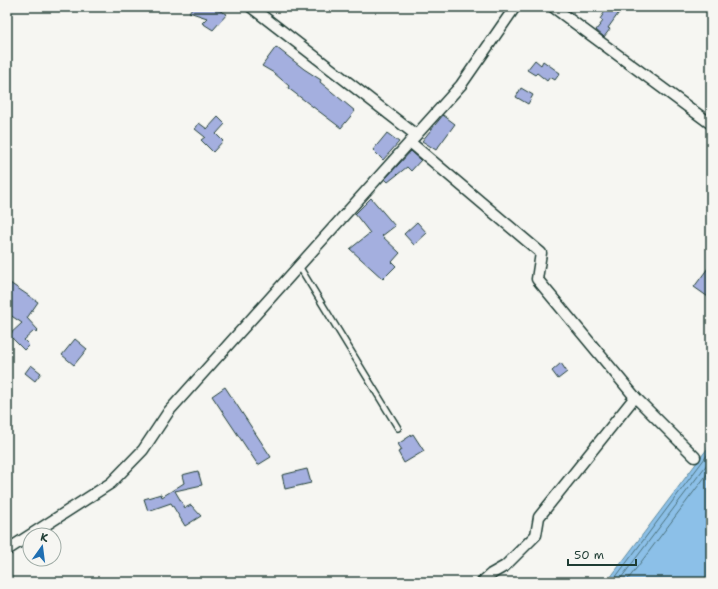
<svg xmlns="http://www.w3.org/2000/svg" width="718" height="589" viewBox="0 0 718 589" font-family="'Shantell Sans',sans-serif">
	<rect width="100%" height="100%" fill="#f6f6f2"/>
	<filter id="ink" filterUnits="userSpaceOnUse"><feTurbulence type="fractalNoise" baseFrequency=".025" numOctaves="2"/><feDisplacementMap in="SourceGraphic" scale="8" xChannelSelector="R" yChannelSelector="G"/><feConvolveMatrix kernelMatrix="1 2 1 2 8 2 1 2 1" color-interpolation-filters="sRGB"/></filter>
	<g filter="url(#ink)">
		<path fill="#8cc0e8" stroke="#608ca0" d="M711,444V582H607L704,453Z"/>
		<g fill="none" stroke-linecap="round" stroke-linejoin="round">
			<g stroke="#4b717c" stroke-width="1">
				<path d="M612,582L711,450"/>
				<path d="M618,582L711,459"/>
				<path d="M626,582L711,469"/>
			</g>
		</g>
		<g fill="#a4afdf" stroke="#1f3d34">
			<path d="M193,7H212L227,14L213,30L202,23L207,18L189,12Z"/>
			<path d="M608,7H623L608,28L610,29L604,37L596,30L603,21L600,19Z"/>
			<path d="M276,47L304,69L321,80L320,82L355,111L341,128L288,88L289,86L274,73L262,66Z"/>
			<path d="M535,60L541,65L543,61L560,73L555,80L550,77L547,81L537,73L535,75L527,70Z"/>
			<path d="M521,88L533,95L528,104L516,97Z"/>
			<path d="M443,115L455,124L436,150L422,141Z"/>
			<path d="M218,117L225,124L216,134L223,141L213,152L201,140L205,137L195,129L199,123L207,129Z"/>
			<path d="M387,133L399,142L383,160L373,150Z"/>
			<path d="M411,151L421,160L411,171L407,167L388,182L385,179Z"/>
			<path d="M371,198L395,226L382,236L400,253L392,262L396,266L383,279L350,249L370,233L355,214Z"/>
			<path d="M417,222L427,233L414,245L404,234Z"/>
			<path d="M711,264V299L694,287Z"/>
			<path d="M7,281L38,302L27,318L38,330L36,332L34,331L24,340L29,345L24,350L9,335L22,323L7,313Z"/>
			<path d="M75,339L87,349L74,365L62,355Z"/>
			<path d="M561,363L567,372L558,379L552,371Z"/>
			<path d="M31,365L41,373L35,381L25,373Z"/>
			<path d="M225,387L271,457L258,465L212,396Z"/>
			<path d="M413,434L424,451L404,463L398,452L402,450L398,444Z"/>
			<path d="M307,469L311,483L285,489L282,475Z"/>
			<path d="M198,471L202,485L175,491L185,508L191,505L201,516L185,526L171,503L148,511L144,499L161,494L162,497L184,483L182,475Z"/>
		</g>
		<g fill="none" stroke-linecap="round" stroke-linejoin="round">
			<defs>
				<path id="service" d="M299,266L398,428"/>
				<g id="minor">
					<path d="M251,7L416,135"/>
					<path d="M553,7L711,124"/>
					<path d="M410,142L541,253L537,279L635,397L695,457"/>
					<path d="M7,550L111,483L143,450L169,411L461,85L515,7"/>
					<path d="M482,582L491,574L505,566L536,535L539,517L635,397"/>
				</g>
			</defs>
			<use href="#service" stroke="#1f3d34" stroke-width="8"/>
			<use href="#minor" stroke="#1f3d34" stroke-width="13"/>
			<use href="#service" stroke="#f6f6f2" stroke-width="5"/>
			<use href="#minor" stroke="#f6f6f2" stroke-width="10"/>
		</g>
	</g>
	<rect width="718" height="589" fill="none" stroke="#f6f6f2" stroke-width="24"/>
	<rect x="12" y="12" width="694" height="565" fill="none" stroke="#1f3d34" stroke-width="1.5" filter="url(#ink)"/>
	<g transform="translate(42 547) rotate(14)"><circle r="19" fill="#f6f6f2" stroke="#a0aca6"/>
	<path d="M0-3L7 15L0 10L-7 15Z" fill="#1f6fb2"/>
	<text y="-6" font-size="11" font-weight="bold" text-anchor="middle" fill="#1f3d34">K</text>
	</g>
	<path d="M568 559v6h68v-6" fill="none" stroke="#1f3d34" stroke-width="2"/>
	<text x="574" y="559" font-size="12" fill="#1f3d34" stroke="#f6f6f2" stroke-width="3" paint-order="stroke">50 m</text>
</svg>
